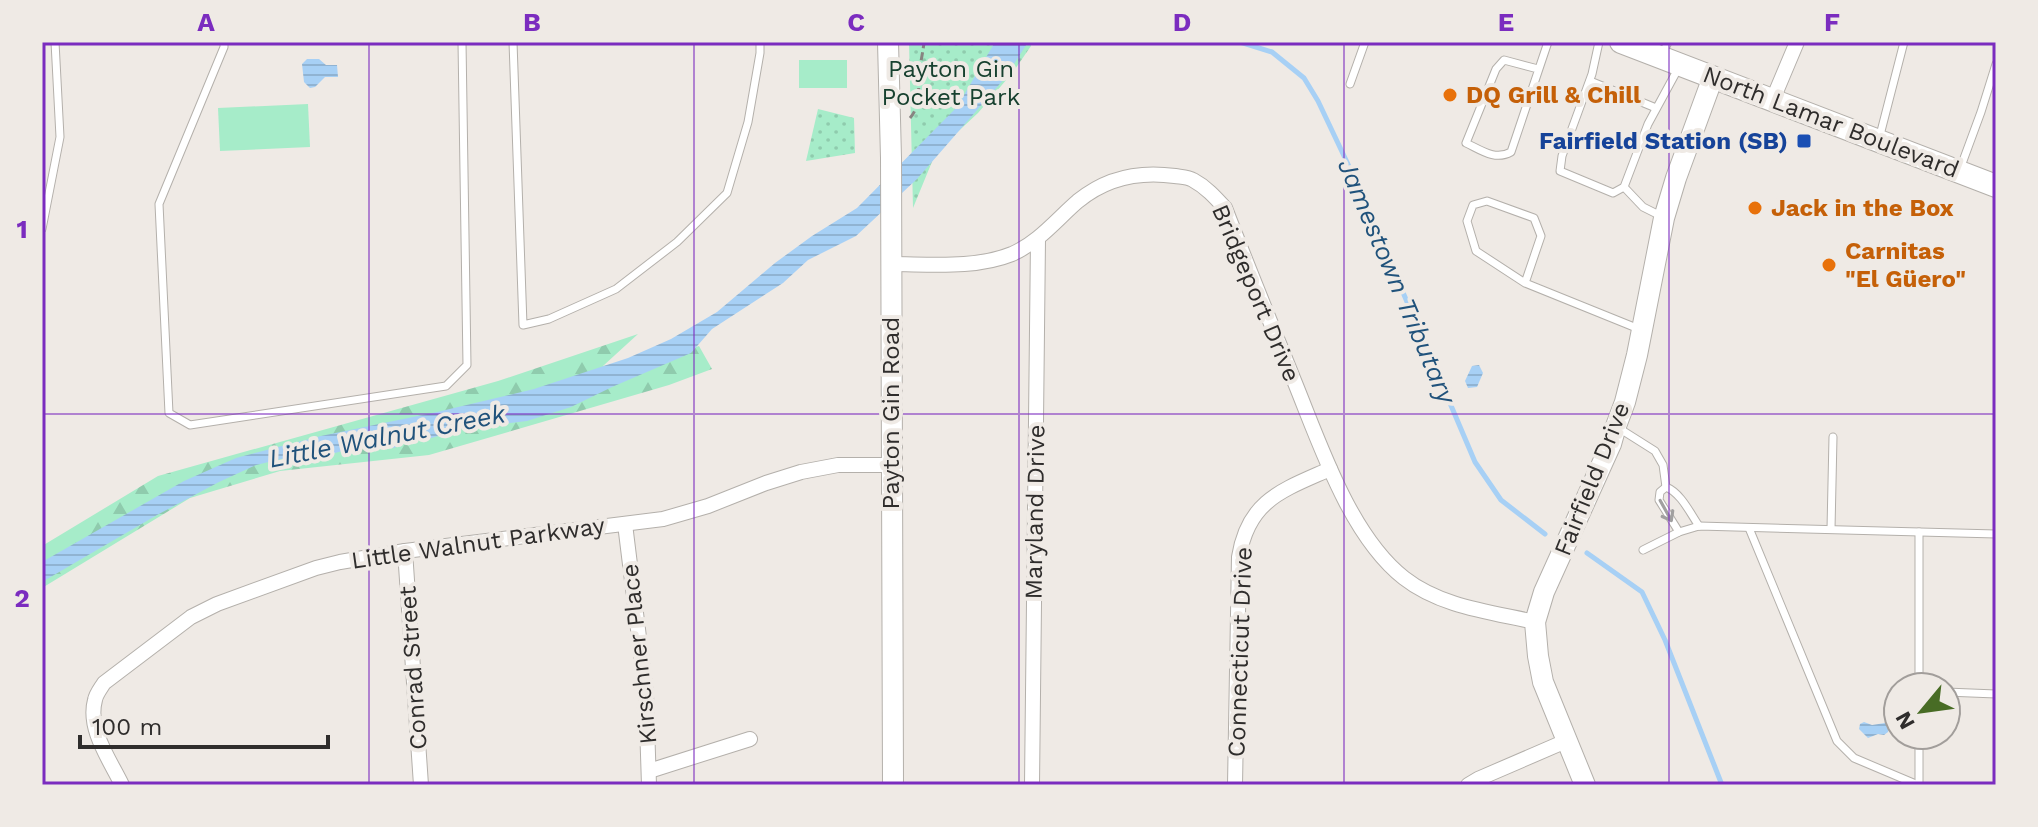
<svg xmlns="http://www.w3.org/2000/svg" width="2038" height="827" viewBox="0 0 2038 827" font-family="'Work Sans',sans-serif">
	<defs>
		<pattern id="forest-firs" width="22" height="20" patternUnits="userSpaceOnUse" patternTransform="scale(2)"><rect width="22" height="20" fill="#a6ecc9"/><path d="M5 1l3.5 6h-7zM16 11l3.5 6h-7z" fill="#8fcbad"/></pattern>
		<pattern id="park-dots" width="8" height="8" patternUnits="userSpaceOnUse" patternTransform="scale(2)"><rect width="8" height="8" fill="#a6ecc9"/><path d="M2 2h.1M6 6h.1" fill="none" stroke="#8fcbad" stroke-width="1.8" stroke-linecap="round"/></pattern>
		<pattern id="water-rules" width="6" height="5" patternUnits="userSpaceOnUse" patternTransform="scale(2)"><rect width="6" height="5" fill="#a7d0f5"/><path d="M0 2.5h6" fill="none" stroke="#90b3d2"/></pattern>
	</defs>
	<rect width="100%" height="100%" fill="#efeae5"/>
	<g fill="#a6ecc9">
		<rect x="799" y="60" width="48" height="28"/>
		<path d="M308,104L310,147L220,151L218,108Z"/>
	</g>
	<path fill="url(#forest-firs)" d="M638,334L603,366L669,357L699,346L712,369L669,385L429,455L280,471L190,498L42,588V546L158,476L498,381Z"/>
	<g fill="url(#park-dots)">
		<path d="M909,42H1031V46L1013,72L978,113L936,152L913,208Z"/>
		<path d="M818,109L854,118L855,153L806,161Z"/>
	</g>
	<g fill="url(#water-rules)">
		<path d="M995,42H1028L1005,78L917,179L856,236L808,260L783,283L712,329L691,353L612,387L571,407L527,421L465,428L428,439L409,440L394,448L357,447L335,453L298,455L256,465L219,482L157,515L42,582V562L184,481L236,458L321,436L437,412L534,389L628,358L671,339L717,312L775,263L812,236L857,208L957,107Z"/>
		<path d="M307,59H319L326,65H337L338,77H325L315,87L310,88L304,82L302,64Z"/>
		<path d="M1479,365L1483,373L1477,387L1468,388L1465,381L1472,366Z"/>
		<path d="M1864,722L1872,725L1885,723L1889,728L1888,732L1884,735L1878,734L1868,738L1859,729L1860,724Z"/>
	</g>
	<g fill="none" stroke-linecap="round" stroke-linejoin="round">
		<g stroke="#a7d0f5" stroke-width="5">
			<path d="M1240,42L1272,52L1304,78L1318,101L1354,177L1475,462L1501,500L1545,534"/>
			<path d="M1587,553L1642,592L1665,640L1722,785"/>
		</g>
		<defs>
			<g id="lane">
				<path d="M224,42V47L159,204L169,413L190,425L446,386L467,365L462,42"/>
				<path d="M513,42L523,325L549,319L616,289L677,242L727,193L748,122L760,53V42"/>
				<path d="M1599,42L1592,74L1562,156L1560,171L1613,193L1624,187L1648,124L1679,67"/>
				<path d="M1662,55L1668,42"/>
				<path d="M1538,69L1504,60L1496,69L1466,143C1481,150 1495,161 1511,152L1548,42"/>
				<path d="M1590,81L1656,108"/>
				<path d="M1350,84L1365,42"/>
				<path d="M1645,133L1684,146"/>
				<path d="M1879,139L1904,42"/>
				<path d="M1960,169L1981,112L1996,64"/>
				<path d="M1624,187L1643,207L1663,217"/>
				<path d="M42,229L60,137L55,42"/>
				<path d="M1525,283L1541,236L1534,218L1487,201L1473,205L1467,221L1476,251L1525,283L1639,329"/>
				<path d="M1617,427L1655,451L1663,465L1666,487"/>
				<path d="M1749,528L1837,741L1854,758L1918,785"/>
				<path d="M1831,529L1833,437"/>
				<path d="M1679,532L1659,500L1660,492L1666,487C1681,493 1690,513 1699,526"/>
				<path d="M1919,532V687"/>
				<path d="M1643,550L1679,532L1699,526L1996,534"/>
				<path d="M1946,692L1996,694"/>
				<path d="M1919,785V735"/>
			</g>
			<g id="street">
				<path d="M1773,99L1797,42"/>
				<path d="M890,264C929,264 975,269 1012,254C1039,242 1056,220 1078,201C1106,178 1140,171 1175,176C1181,177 1188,177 1193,180C1206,187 1215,197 1225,208C1247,265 1270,321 1293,378C1319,441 1349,535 1404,578C1441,607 1491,612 1535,622"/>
				<path d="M625,524L646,694L649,785"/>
				<path d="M405,551L421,785"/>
				<path d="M649,771L750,739"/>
				<path d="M122,785C110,760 87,729 95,700C96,694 101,688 104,683L191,617L217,604L316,568L340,562L405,551L663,519L708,506L766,483L801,472L838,465H892"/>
				<path d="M1032,785L1038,239"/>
				<path d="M1235,785L1239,557C1248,500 1283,490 1330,469"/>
				<path d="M1468,785L1478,779L1566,741"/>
			</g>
			<g id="secondary">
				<path d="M888,42L891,158L893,785"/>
				<path d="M1585,785L1543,682L1538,656L1535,622L1544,592L1611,444L1616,426L1625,402L1637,355L1664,218L1676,178L1713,77"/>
			</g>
			<path id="primary" d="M1621,42L1996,186"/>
		</defs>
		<use href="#lane" stroke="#b4b0ab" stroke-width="9"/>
		<use href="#street" stroke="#b4b0ab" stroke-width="16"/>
		<use href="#secondary" stroke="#b4b0ab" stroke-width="22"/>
		<use href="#primary" stroke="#b4b0ab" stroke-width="24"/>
		<path stroke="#878481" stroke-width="3" stroke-dasharray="8 4" stroke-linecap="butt" d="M910,118C921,105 918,91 919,74C920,64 923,53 924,42"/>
		<use href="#lane" stroke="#fff" stroke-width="7"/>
		<use href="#street" stroke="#fff" stroke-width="14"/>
		<use href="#secondary" stroke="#fff" stroke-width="20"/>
		<use href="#primary" stroke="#fff" stroke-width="22"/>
	</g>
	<defs><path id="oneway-shaft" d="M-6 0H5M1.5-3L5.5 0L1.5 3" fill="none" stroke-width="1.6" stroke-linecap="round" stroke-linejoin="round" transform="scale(2)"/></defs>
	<use stroke="#a1a0a0" href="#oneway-shaft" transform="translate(1666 511) rotate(61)"/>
	<path fill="none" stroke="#7b2cbf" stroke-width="2" stroke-opacity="0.55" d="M369,42V785M694,42V785M1019,42V785M1344,42V785M1669,42V785M42,414H1996"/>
	<g fill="#e8710a" stroke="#efeae5" stroke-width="3">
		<circle cx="1450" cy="95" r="8"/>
		<circle cx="1755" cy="208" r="8"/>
		<circle cx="1829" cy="265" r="8"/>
	</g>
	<rect fill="#1a4fb4" stroke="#efeae5" stroke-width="3" x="1796" y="133" width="16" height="16" rx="4"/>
	<g text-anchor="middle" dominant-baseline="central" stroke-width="8" stroke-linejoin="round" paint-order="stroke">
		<g font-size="24" fill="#17412f" stroke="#efeae5">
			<text x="951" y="69">Payton Gin<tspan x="951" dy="28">Pocket Park</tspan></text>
		</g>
		<g font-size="24" font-weight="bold" fill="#c56008" stroke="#efeae5" text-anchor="start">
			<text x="1466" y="95">DQ Grill &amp; Chill</text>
			<text x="1771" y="208">Jack in the Box</text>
			<text x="1845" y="251">Carnitas<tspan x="1845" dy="28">"El Güero"</tspan></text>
		</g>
		<g font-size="24" fill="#2f2d2c" stroke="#efeae5">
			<text transform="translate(1831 122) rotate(21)">North Lamar Boulevard</text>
			<text transform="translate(1256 293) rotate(67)">Bridgeport Drive</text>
			<text transform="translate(891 413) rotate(-90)">Payton Gin Road</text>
			<text transform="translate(1592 479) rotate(-68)">Fairfield Drive</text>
			<text transform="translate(1035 512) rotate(-89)">Maryland Drive</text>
			<text transform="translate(478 543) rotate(-8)">Little Walnut Parkway</text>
			<text transform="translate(1240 652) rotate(-88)">Connecticut Drive</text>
			<text transform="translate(639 654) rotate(-96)">Kirschner Place</text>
			<text transform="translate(413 668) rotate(-94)">Conrad Street</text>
		</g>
		<g font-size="24" font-weight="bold" fill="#164399" stroke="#efeae5" text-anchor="end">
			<text x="1788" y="141">Fairfield Station (SB)</text>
		</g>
		<g font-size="26" font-style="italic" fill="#20527b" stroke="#efeae5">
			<text transform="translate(1397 281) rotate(67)">Jamestown Tributary</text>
			<text transform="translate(387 436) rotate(-11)">Little Walnut Creek</text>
		</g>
	</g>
	<rect width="2038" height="827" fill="none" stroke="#efeae5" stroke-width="88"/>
	<g transform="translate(1922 711) rotate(241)"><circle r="38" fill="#efeae5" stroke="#a29e9b" stroke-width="2"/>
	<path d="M0-6L14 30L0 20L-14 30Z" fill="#486c25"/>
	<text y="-12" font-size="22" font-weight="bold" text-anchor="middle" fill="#2f2d2c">N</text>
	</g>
	<path d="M80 735v12h248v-12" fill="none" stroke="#2f2d2c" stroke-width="4"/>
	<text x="92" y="735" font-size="24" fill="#2f2d2c" stroke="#efeae5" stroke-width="6" paint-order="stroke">100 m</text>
	<rect x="44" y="44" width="1950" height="739" fill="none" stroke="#7b2cbf" stroke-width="3"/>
	<g font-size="26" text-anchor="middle" font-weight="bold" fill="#7b2cbf">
		<text x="206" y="31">A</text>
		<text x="532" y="31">B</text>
		<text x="856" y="31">C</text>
		<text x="1182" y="31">D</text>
		<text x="1506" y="31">E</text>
		<text x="1832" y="31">F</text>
		<text x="22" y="238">1</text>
		<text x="22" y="607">2</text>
	</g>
</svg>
